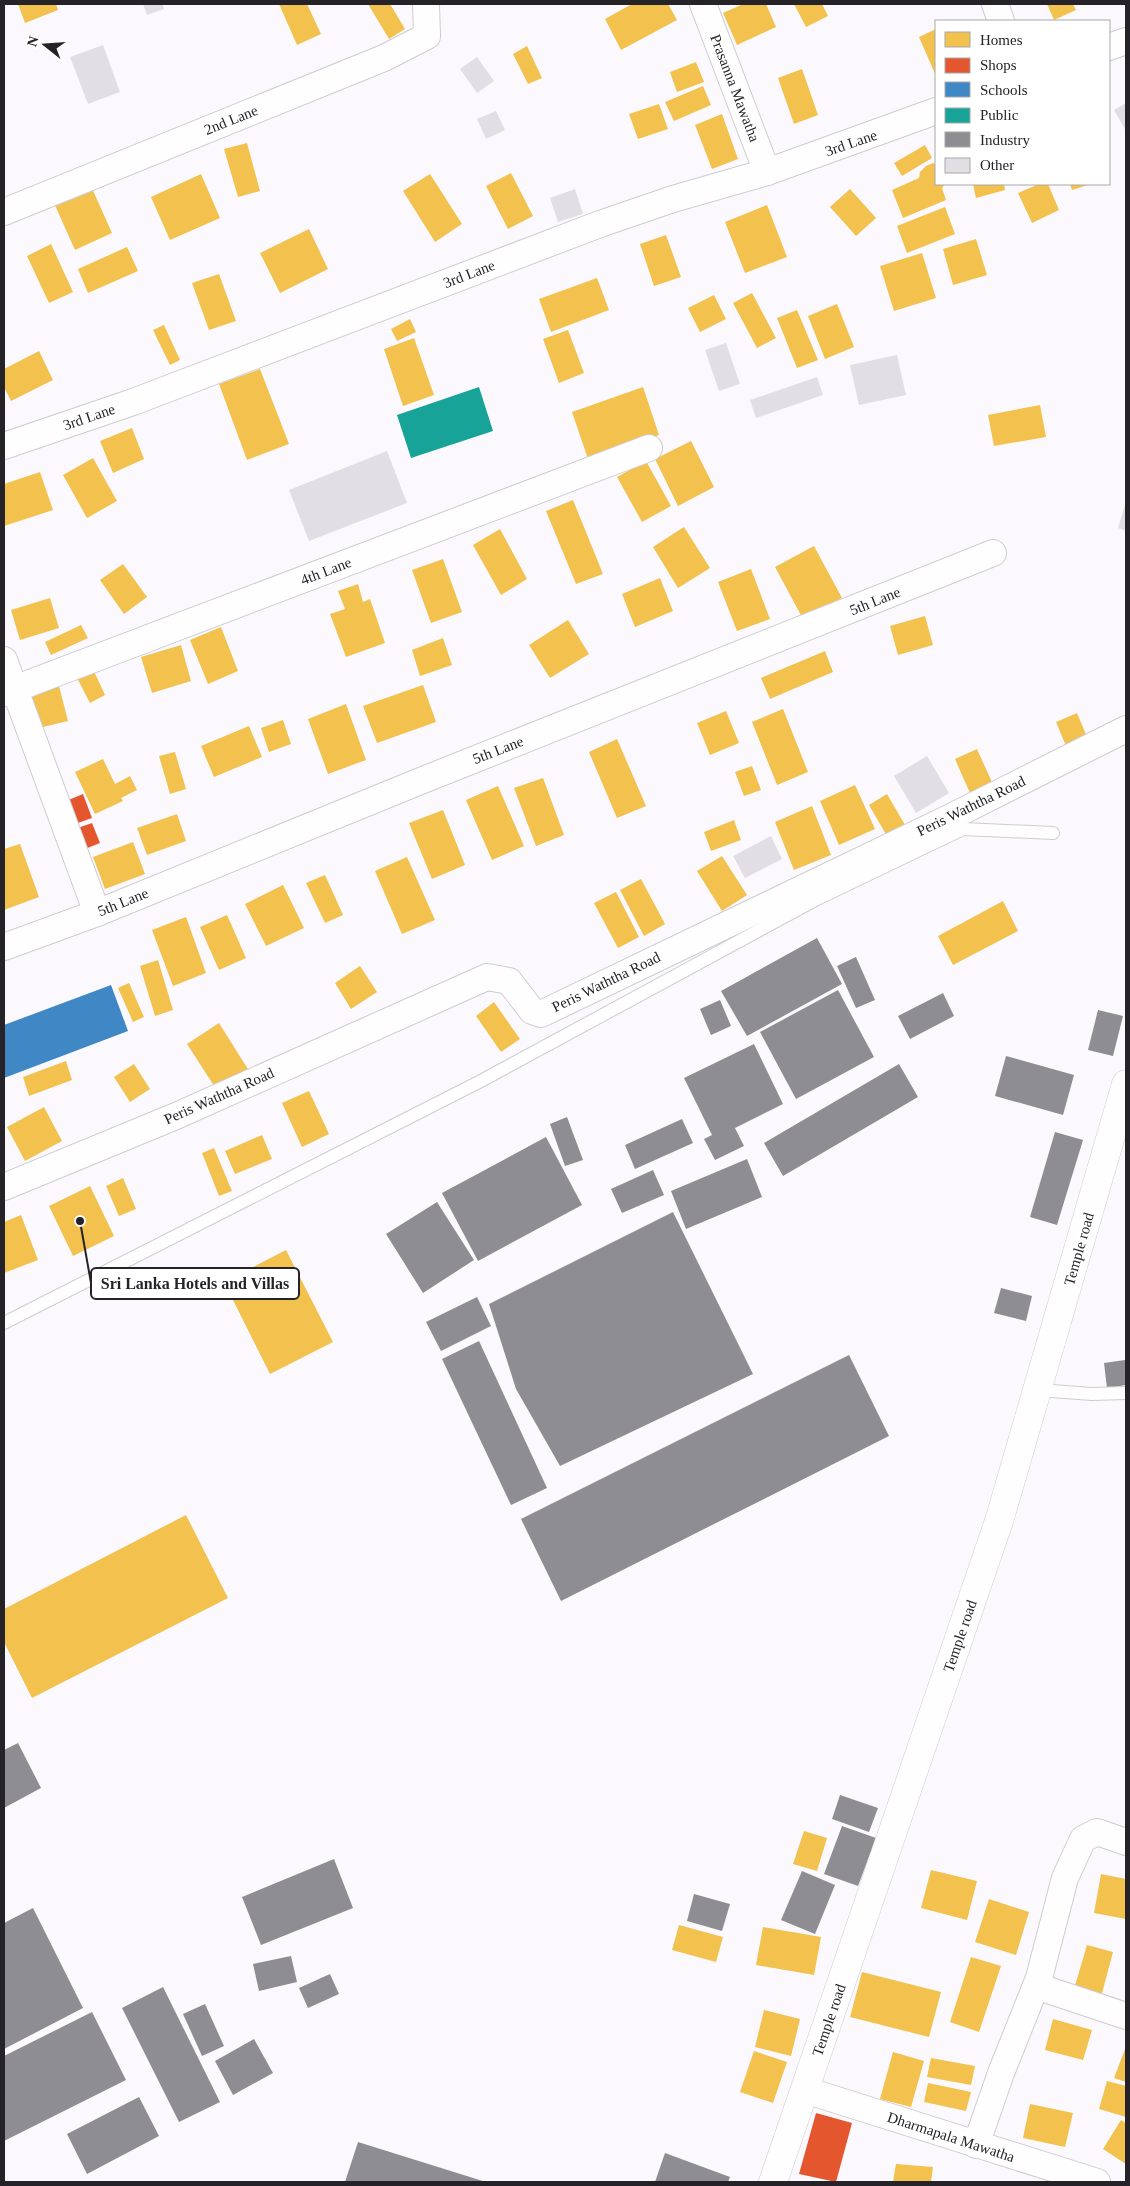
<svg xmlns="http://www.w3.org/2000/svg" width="1130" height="2186" viewBox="0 0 1130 2186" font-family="'Times New Roman',serif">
	<rect width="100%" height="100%" fill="#fbf9fe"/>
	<g fill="#f2c14e">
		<path d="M18,4H56L58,10L25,23Z"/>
		<path d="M279,4H307L321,34L297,45Z"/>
		<path d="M368,4H390L405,29L389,39Z"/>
		<path d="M632,4H668L677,20L621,50L605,19Z"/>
		<path d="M743,4H766L776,27L737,45L723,13Z"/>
		<path d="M794,4H822L828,16L806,27Z"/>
		<path d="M1047,4H1073L1076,10L1054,20Z"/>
		<path d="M936,29V76L919,37Z"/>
		<path d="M527,46L542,78L528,84L513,54Z"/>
		<path d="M696,62L704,82L677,92L670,72Z"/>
		<path d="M802,69L818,115L794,124L778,78Z"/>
		<path d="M703,86L711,105L674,121L665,102Z"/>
		<path d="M659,104L668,129L638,139L629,114Z"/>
		<path d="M722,114L738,159L712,169L695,125Z"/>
		<path d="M247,143L260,191L238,197L224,149Z"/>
		<path d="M925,145L932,158L902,176L894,163Z"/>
		<path d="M933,163L936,164V184H945L942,188L946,200L903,218L892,190L919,178L920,172L926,166Z"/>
		<path d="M511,173L533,216L508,229L486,186Z"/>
		<path d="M201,174L220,218L170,240L151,197Z"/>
		<path d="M430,174L462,224L435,242L403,191Z"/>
		<path d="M973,184H1004L1005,190L976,198Z"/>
		<path d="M1039,184H1048L1059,210L1032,223L1018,193Z"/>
		<path d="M1070,184H1091L1072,190Z"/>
		<path d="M91,186L112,233L75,250L54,203Z"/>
		<path d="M850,189L876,218L856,236L830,207Z"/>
		<path d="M767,205L787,257L745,273L725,222Z"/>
		<path d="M945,207L955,234L907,253L897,226Z"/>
		<path d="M309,229L328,269L280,293L260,253Z"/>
		<path d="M666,235L681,277L654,286L640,244Z"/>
		<path d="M976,239L987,275L953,285L943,249Z"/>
		<path d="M51,244L73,292L49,303L27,256Z"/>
		<path d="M127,247L138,271L88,293L78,269Z"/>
		<path d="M922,253L936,298L894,311L880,266Z"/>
		<path d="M219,274L236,321L209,330L192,283Z"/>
		<path d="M597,278L609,310L551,332L539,299Z"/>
		<path d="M752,293L776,338L757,348L733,303Z"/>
		<path d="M714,295L726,319L700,332L688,308Z"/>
		<path d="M837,304L854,347L825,359L808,316Z"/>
		<path d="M797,310L818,360L797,368L777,318Z"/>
		<path d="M410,319L416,332L397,341L391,329Z"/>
		<path d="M164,325L180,360L170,365L153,330Z"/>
		<path d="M568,330L584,373L559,383L543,339Z"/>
		<path d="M414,338L434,395L403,406L384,349Z"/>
		<path d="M39,351L53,380L11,401L4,387V369Z"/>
		<path d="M260,369L289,444L247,460L219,384Z"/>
		<path d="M643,387L659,435L588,459L572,412Z"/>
		<path d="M1040,405L1046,437L994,446L988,415Z"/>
		<path d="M132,428L144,459L113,473L100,441Z"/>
		<path d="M691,441L714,487L678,506L655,459Z"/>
		<path d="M93,458L117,501L87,518L63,475Z"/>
		<path d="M646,461L671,506L642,522L617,477Z"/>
		<path d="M40,472L53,510L4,526V484Z"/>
		<path d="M573,500L603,574L576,584L546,511Z"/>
		<path d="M684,527L710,568L678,588L653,547Z"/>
		<path d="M500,529L527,579L501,595L473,545Z"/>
		<path d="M814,546L842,598L803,619L775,567Z"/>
		<path d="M443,559L462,612L431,623L412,570Z"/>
		<path d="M123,564L147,597L124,614L100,580Z"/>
		<path d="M751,569L770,619L737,631L718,582Z"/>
		<path d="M660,578L673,611L635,627L622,594Z"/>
		<path d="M358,584L363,602L370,599L385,643L346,657L330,614L345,609L338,591Z"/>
		<path d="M50,598L59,628L20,640L11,610Z"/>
		<path d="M925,616L933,645L898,655L890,626Z"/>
		<path d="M568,620L589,654L550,678L529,645Z"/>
		<path d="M81,625L88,638L51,655L45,642Z"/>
		<path d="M221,627L238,671L208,684L190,640Z"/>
		<path d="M443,638L452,665L420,676L412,650Z"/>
		<path d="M181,645L191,681L152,693L141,657Z"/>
		<path d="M825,651L833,672L770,699L761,678Z"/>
		<path d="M92,667L105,695L90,703L76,676Z"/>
		<path d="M58,682L68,721L39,728L29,689Z"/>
		<path d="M423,685L436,722L377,743L363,706Z"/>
		<path d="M346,704L366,760L328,774L308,719Z"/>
		<path d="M783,709L808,772L777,785L752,722Z"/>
		<path d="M726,711L739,743L710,755L697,723Z"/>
		<path d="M1077,713L1090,744L1069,753L1056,722Z"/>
		<path d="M283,720L291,744L269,752L261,728Z"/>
		<path d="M249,726L262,757L214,777L201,746Z"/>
		<path d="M617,739L646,806L617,818L589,752Z"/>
		<path d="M977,749L995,789L973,800L955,759Z"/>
		<path d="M175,752L186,789L170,794L159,756Z"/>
		<path d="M103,759L115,784L130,776L137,790L121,798L123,801L95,814L75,772Z"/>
		<path d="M752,766L761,790L744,796L735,772Z"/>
		<path d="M543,778L564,835L536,846L514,788Z"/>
		<path d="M855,785L875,829L839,845L820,801Z"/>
		<path d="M498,786L524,846L492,860L466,800Z"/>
		<path d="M887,794L905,825L887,836L869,805Z"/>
		<path d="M812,806L831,855L794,870L775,822Z"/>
		<path d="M443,810L465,865L432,879L409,823Z"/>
		<path d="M177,814L186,841L147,855L137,828Z"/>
		<path d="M734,820L741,840L711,851L704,832Z"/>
		<path d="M133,842L145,874L105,889L93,857Z"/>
		<path d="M20,844L39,897L4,910V849Z"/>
		<path d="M722,856L747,895L722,911L697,871Z"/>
		<path d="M407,857L435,920L402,934L375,871Z"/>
		<path d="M325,875L343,915L325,923L306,883Z"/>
		<path d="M641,879L665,924L644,936L620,890Z"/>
		<path d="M283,885L304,928L266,946L245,904Z"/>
		<path d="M616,892L639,937L618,948L594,903Z"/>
		<path d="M1003,901L1018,931L953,965L938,936Z"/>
		<path d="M227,915L246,958L219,970L200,927Z"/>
		<path d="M186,917L206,973L173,986L152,930Z"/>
		<path d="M158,960L173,1010L155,1016L140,966Z"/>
		<path d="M360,966L377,992L351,1009L335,983Z"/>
		<path d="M129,983L144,1017L133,1022L118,988Z"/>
		<path d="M494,1002L520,1039L501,1052L476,1016Z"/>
		<path d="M219,1023L251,1074L220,1095L187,1044Z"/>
		<path d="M66,1061L72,1080L29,1096L23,1077Z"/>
		<path d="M134,1064L150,1089L130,1102L114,1077Z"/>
		<path d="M309,1091L329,1134L302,1147L282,1103Z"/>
		<path d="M44,1107L62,1141L25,1161L7,1127Z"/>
		<path d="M262,1135L272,1159L235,1174L225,1151Z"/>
		<path d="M214,1148L232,1191L219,1196L202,1153Z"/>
		<path d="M123,1178L136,1209L119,1216L106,1186Z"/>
		<path d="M90,1186L114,1236L73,1256L49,1206Z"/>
		<path d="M21,1215L38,1260L4,1273V1222Z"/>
		<path d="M286,1250L333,1342L270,1374L224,1282Z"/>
		<path d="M186,1515L228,1598L32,1698L4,1642V1609Z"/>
		<path d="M804,1831L827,1838L817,1871L793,1864Z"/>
		<path d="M931,1870L977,1881L967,1920L921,1908Z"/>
		<path d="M1101,1874L1126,1879V1919L1094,1913Z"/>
		<path d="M989,1899L1029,1912L1016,1955L975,1942Z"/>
		<path d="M679,1925L723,1937L716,1962L672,1950Z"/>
		<path d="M763,1927L821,1937L814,1975L756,1965Z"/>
		<path d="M1087,1945L1113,1952L1101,1997L1074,1989Z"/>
		<path d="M971,1957L1001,1966L979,2032L950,2022Z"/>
		<path d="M862,1972L941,1992L929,2037L850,2017Z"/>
		<path d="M764,2010L800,2019L791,2056L755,2047Z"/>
		<path d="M1053,2019L1092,2030L1083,2060L1045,2050Z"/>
		<path d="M1125,2049L1126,2050V2082L1114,2078Z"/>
		<path d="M754,2051L787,2062L773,2103L740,2092Z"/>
		<path d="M893,2052L924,2061L911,2107L880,2099Z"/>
		<path d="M931,2058L975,2066L971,2085L927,2077Z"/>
		<path d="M1107,2081L1126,2086V2117L1099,2109Z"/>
		<path d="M928,2083L971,2092L966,2111L924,2102Z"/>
		<path d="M1030,2104L1073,2113L1065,2147L1023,2138Z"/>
		<path d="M1121,2120L1126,2123V2164L1103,2149Z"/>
		<path d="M896,2164L933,2167L931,2182H893Z"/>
	</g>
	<g fill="#e4572e">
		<path d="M83,794L92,818L75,824L66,801Z"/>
		<path d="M92,823L100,843L80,851L72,830Z"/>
		<path d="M816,2113L852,2123L836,2182L799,2174Z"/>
	</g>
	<path fill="#3f88c5" d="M111,985L128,1031L4,1078V1025Z"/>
	<path fill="#17a398" d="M479,387L493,431L411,458L397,415Z"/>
	<g fill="#8d8d92">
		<path d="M817,938L842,984L747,1036L721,991Z"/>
		<path d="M856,957L875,1000L856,1008L837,966Z"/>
		<path d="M838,990L874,1057L796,1099L760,1032Z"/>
		<path d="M943,993L954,1016L910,1039L898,1016Z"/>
		<path d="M720,1000L731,1026L711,1035L700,1009Z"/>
		<path d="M1098,1010L1123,1016L1113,1056L1088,1050Z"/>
		<path d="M754,1044L783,1104L735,1128L744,1146L715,1160L704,1139L712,1135L684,1078Z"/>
		<path d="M1006,1056L1074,1075L1063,1115L995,1096Z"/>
		<path d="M899,1064L918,1097L783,1176L764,1143Z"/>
		<path d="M567,1117L583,1160L565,1166L550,1124Z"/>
		<path d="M682,1119L693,1143L635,1169L625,1145Z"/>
		<path d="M1055,1132L1083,1140L1057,1225L1030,1217Z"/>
		<path d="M546,1137L582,1205L478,1261L442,1193Z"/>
		<path d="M747,1159L762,1197L686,1229L671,1191Z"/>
		<path d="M653,1170L664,1195L622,1213L611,1189Z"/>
		<path d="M437,1202L474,1260L423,1293L386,1234Z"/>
		<path d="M673,1212L753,1374L560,1466L516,1389L489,1304Z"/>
		<path d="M1001,1288L1032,1296L1026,1321L994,1313Z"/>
		<path d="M477,1297L491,1326L441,1351L426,1322Z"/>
		<path d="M479,1341L547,1488L511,1505L442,1359Z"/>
		<path d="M849,1355L889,1436L561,1601L521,1519Z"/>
		<path d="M1125,1360L1126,1385L1107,1388L1104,1363Z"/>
		<path d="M18,1743L41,1788L4,1808V1750Z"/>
		<path d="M840,1795L878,1808L869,1832L832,1819Z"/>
		<path d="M842,1826L876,1838L858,1886L824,1874Z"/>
		<path d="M334,1859L353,1908L261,1945L242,1897Z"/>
		<path d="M802,1871L835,1885L815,1934L781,1920Z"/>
		<path d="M694,1894L730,1904L722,1931L687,1921Z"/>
		<path d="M33,1908L83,2008L4,2049V1923Z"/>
		<path d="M291,1956L297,1982L259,1991L253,1964Z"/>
		<path d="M330,1974L339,1994L308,2008L299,1988Z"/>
		<path d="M163,1987L220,2102L179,2122L122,2008Z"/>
		<path d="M205,2004L224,2046L202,2056L183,2014Z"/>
		<path d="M92,2012L126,2080L4,2141V2056Z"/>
		<path d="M254,2039L273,2073L233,2095L215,2061Z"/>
		<path d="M139,2097L159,2136L87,2174L67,2134Z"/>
		<path d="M358,2142L486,2182H345Z"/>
		<path d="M665,2153L730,2177L728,2182H655Z"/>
	</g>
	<g fill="#e1dfe4">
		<path d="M143,4H162L164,9L147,15Z"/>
		<path d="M103,45L120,92L88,104L70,57Z"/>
		<path d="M477,57L494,81L477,93L460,69Z"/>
		<path d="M1126,103V131L1114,110Z"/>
		<path d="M496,111L505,130L486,139L477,119Z"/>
		<path d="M575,189L583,214L558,222L550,198Z"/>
		<path d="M726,343L740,384L719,391L705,350Z"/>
		<path d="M897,355L906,395L859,405L850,365Z"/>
		<path d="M817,377L823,395L756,418L750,400Z"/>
		<path d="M387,451L407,503L309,541L289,490Z"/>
		<path d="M1126,502V531L1118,528Z"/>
		<path d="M927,756L949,793L916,813L894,776Z"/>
		<path d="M771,836L782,859L745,878L733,856Z"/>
	</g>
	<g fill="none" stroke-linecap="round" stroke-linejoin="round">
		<defs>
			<g id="service">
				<path d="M4,1323L479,1082L817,899L963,829L1053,833"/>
				<path d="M1038,1390L1092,1394L1126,1393"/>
			</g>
			<g id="minor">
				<path d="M703,4L767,172"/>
				<path d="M995,4L1001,21"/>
				<path d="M1109,47L1126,41"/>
				<path d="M4,212L384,58L427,36L426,4"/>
				<path d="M4,446L133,402L600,224L673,199L767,172L936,111"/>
				<path d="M4,660L97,913"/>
				<path d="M4,693L649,448"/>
				<path d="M4,947L97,913L423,780L993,553"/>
				<path d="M4,1187L176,1116L487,977L509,981L532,1011L541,1014L951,817L1126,729"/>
				<path d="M1036,1986L1126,2016"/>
				<path d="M805,2090L1097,2182"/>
				<path d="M976,2145L1001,2073L1039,1978L1065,1878L1083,1839L1097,1832L1126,1842"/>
			</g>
			<path id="tertiary" d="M773,2182L999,1521L1126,1084"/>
		</defs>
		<use href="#service" stroke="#ceccd1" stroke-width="14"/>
		<use href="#minor" stroke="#ceccd1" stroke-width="28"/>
		<use href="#tertiary" stroke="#ceccd1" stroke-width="29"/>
		<use href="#service" stroke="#fefeff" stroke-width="12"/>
		<use href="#minor" stroke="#fefeff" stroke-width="26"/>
		<use href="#tertiary" stroke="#fefeff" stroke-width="28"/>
	</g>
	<g text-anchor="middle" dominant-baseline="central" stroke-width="5" stroke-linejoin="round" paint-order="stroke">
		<g font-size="15" fill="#252328" stroke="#fff">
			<text transform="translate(735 88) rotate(69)">Prasanna Mawatha</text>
			<text transform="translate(231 120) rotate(-22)">2nd Lane</text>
			<text transform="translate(851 143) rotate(-19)">3rd Lane</text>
			<text transform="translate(469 274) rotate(-21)">3rd Lane</text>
			<text transform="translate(89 417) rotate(-19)">3rd Lane</text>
			<text transform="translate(326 571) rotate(-21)">4th Lane</text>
			<text transform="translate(875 601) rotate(-22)">5th Lane</text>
			<text transform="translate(498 750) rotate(-21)">5th Lane</text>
			<text transform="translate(971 806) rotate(-26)">Peris Waththa Road</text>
			<text transform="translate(123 902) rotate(-22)">5th Lane</text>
			<text transform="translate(606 982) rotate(-26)">Peris Waththa Road</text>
			<text transform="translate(219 1096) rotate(-24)">Peris Waththa Road</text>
			<text transform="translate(1079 1249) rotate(-74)">Temple road</text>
			<text transform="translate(960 1636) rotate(-71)">Temple road</text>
			<text transform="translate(829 2020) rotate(-71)">Temple road</text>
			<text transform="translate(951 2137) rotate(18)">Dharmapala Mawatha</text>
		</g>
	</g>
	<path fill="none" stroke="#252328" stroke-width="2" d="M80 1221L91 1283"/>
	<circle fill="#252328" stroke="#fff" stroke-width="2" cx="80" cy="1221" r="5"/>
	<rect fill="#fff" stroke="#252328" stroke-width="2" x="91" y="1268" width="208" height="31" rx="5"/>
	<g font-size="16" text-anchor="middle" font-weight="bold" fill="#252328">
		<text x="195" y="1289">Sri Lanka Hotels and Villas</text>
	</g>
	<rect width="1130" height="2186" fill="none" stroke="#252328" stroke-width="10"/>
	<rect x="935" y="20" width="175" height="165" fill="#ffffff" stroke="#a8a7a9"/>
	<rect x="945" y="32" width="25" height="15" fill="#f2c14e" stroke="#a8a7a9"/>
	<text x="980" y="45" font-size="15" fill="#252328">Homes</text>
	<rect x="945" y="58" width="25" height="15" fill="#e4572e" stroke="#a8a7a9"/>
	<text x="980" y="70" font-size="15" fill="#252328">Shops</text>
	<rect x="945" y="82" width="25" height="15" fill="#3f88c5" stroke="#a8a7a9"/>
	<text x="980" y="95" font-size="15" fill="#252328">Schools</text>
	<rect x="945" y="108" width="25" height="15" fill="#17a398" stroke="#a8a7a9"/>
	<text x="980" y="120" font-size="15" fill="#252328">Public</text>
	<rect x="945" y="132" width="25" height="15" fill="#8d8d92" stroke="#a8a7a9"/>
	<text x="980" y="145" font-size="15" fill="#252328">Industry</text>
	<rect x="945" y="158" width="25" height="15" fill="#e1dfe4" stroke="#a8a7a9"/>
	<text x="980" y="170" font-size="15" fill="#252328">Other</text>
	<g transform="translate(45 45) rotate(287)" stroke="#ffffff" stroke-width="4" paint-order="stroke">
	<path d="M0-4L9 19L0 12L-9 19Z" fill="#252328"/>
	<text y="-8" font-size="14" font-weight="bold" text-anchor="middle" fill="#252328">N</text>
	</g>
</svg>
